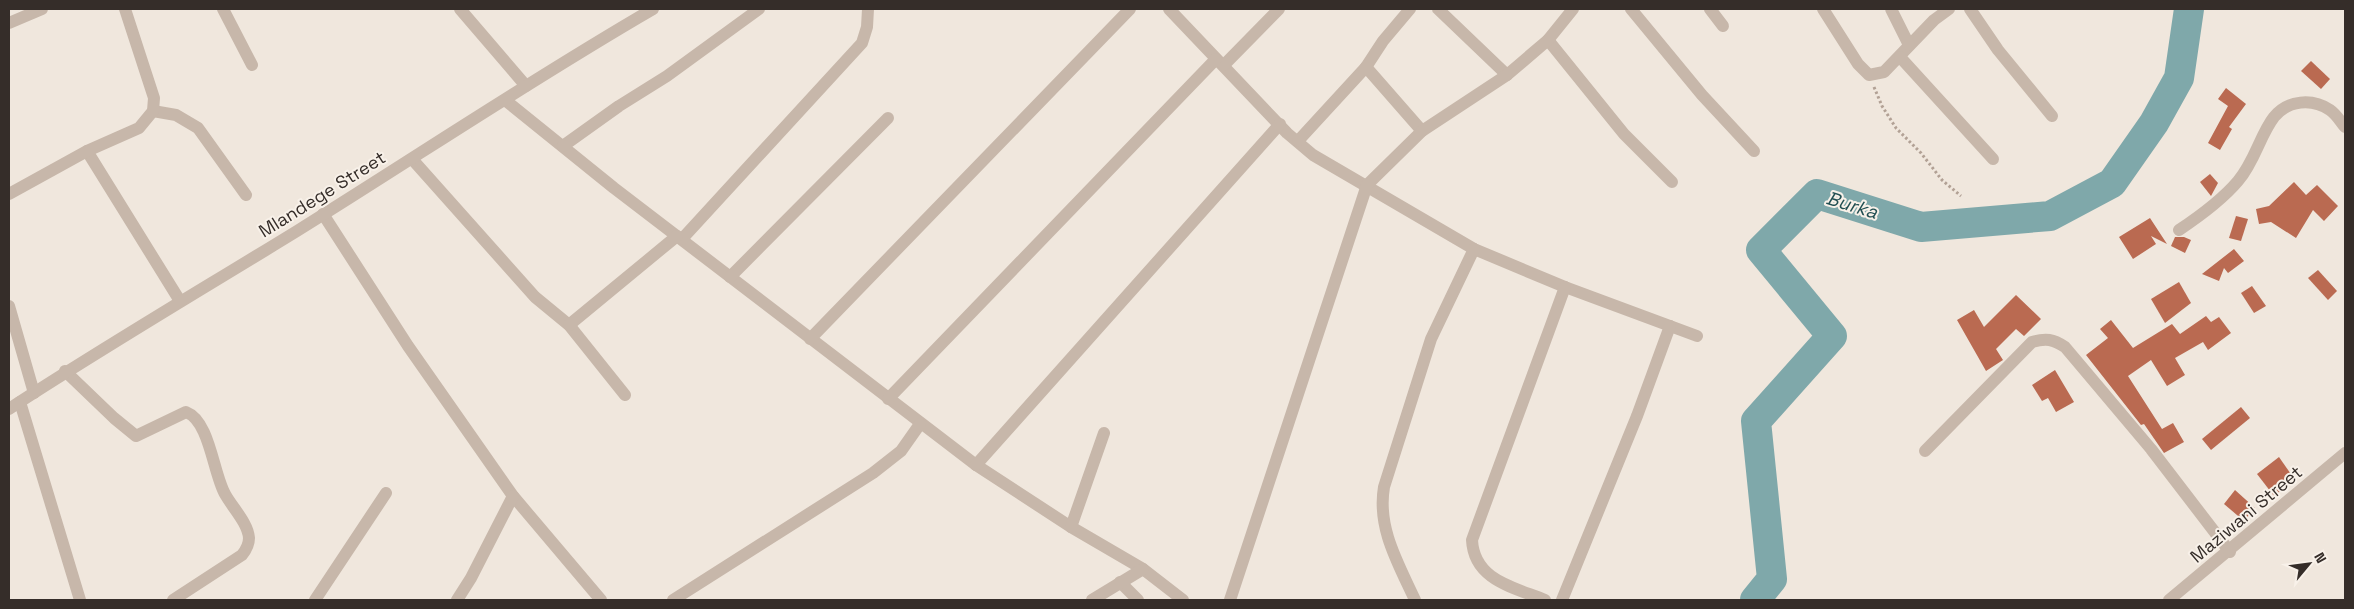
<svg xmlns="http://www.w3.org/2000/svg" width="2354" height="609" viewBox="0 0 2354 609" font-family="'Space Grotesk',sans-serif">
	<rect width="100%" height="100%" fill="#f0e7dd"/>
	<g fill="none" stroke-linecap="round" stroke-linejoin="round">
		<path stroke="#7fa8aa" stroke-width="30" d="M1755,600L1772,579L1756,421L1832,336L1761,250L1817,194L1921,227L2050,216L2112,183L2154,123L2179,78L2189,9"/>
	</g>
	<g fill="#ba6a51">
		<path d="M2311,61L2330,79L2321,89L2301,71Z"/>
		<path d="M2226,88L2246,104L2229,127L2232,129L2220,150L2208,143L2228,106L2218,99Z"/>
		<path d="M2210,174L2218,183L2211,196L2200,182Z"/>
		<path d="M2294,182L2306,195L2317,185L2338,206L2324,221L2313,210L2296,238L2271,222L2259,224L2256,209L2269,206Z"/>
		<path d="M2236,216L2248,219L2241,241L2229,238Z"/>
		<path d="M2150,218L2167,244L2151,236L2156,244L2133,259L2119,237Z"/>
		<path d="M2175,237H2184L2191,240L2185,253L2171,246Z"/>
		<path d="M2234,249L2244,261L2228,273L2224,268L2219,281L2202,274Z"/>
		<path d="M2318,270L2337,291L2328,300L2308,278Z"/>
		<path d="M2179,282L2191,303L2165,323L2151,299Z"/>
		<path d="M2252,286L2266,306L2254,313L2241,293Z"/>
		<path d="M2016,295L2041,319L2024,336L2016,329L1996,349L2003,360L1986,371L1957,320L1974,310L1984,327Z"/>
		<path d="M2206,316L2211,322L2219,317L2231,333L2208,350L2203,342L2175,358L2185,375L2167,386L2151,360L2128,376L2162,429L2173,423L2184,442L2164,453L2144,424L2141,425L2086,355L2108,338L2100,329L2111,320L2133,348L2172,324L2180,334Z"/>
		<path d="M2055,370L2074,402L2056,412L2048,398L2042,401L2032,385Z"/>
		<path d="M2241,407L2250,418L2211,450L2202,439Z"/>
		<path d="M2279,457L2295,480L2274,496L2257,474Z"/>
		<path d="M2235,490L2255,508L2244,521L2224,504Z"/>
	</g>
	<g fill="none" stroke-linecap="round" stroke-linejoin="round">
		<path stroke="#b2a195" stroke-width="3" stroke-dasharray="2.5 2.5" stroke-linecap="butt" d="M1874,87L1882,106L1896,128L1921,153L1942,180L1961,196"/>
		<g stroke="#c7b7aa" stroke-width="12">
			<path d="M223,9L252,65"/>
			<path d="M460,9L526,86"/>
			<path d="M1169,9L1287,133L1313,155L1474,249L1565,287L1697,336"/>
			<path d="M1438,9L1507,75"/>
			<path d="M1631,9L1702,95L1754,151"/>
			<path d="M1710,9L1723,26"/>
			<path d="M1823,9L1858,64L1869,75L1884,72L1934,20L1949,9"/>
			<path d="M1891,9L1909,45"/>
			<path d="M1970,9L1998,50L2052,116"/>
			<path d="M9,23L42,9"/>
			<path d="M1548,40L1624,134L1672,182"/>
			<path d="M1900,57L1993,159"/>
			<path d="M1224,65L1279,9"/>
			<path d="M1366,67L1422,131"/>
			<path d="M505,100L614,188L976,465L1071,527L1143,569L1183,600"/>
			<path d="M153,111L176,115L198,128L246,195"/>
			<path d="M1298,141L1366,67L1383,41L1410,9"/>
			<path d="M563,146L619,106L667,76L759,9"/>
			<path d="M87,151L180,301"/>
			<path d="M412,159L535,297L569,325L625,395"/>
			<path d="M9,194L87,151L139,128L153,111L154,98L125,9"/>
			<path d="M323,214L408,346L513,496L601,600"/>
			<path d="M2179,230C2200,216 2222,200 2238,181C2255,161 2260,135 2274,117C2288,100 2312,98 2330,110C2336,114 2340,121 2345,127"/>
			<path d="M682,239L862,43L867,27L868,9"/>
			<path d="M730,277L888,118"/>
			<path d="M9,306L34,393"/>
			<path d="M569,325L677,236"/>
			<path d="M810,339L1130,9"/>
			<path d="M65,371L114,418L136,436L186,412C210,421 213,473 225,494C232,507 248,523 249,538C249,545 246,550 242,555L173,600"/>
			<path d="M888,399L1216,59"/>
			<path d="M20,402L80,600"/>
			<path d="M9,409C104,347 201,290 297,231C416,157 532,79 653,9"/>
			<path d="M1925,451L2032,342C2046,338 2053,339 2065,347L2151,449L2230,552"/>
			<path d="M976,465L1280,124"/>
			<path d="M1071,527L1104,433"/>
			<path d="M1120,582L1138,600"/>
			<path d="M315,600L386,493"/>
			<path d="M457,600L471,578L513,496"/>
			<path d="M673,600L873,473L901,451L920,424"/>
			<path d="M1092,600L1143,569"/>
			<path d="M1230,600L1367,185L1422,131L1507,75L1548,40L1573,9"/>
			<path d="M1415,600C1398,563 1377,528 1384,487L1431,339L1474,249"/>
			<path d="M1545,600C1513,587 1474,580 1472,540L1565,287"/>
			<path d="M1562,600L1637,416L1670,326"/>
			<path d="M2169,600L2345,453"/>
		</g>
	</g>
	<g text-anchor="middle" dominant-baseline="central" stroke-width="4" stroke-linejoin="round" paint-order="stroke">
		<g font-size="18" fill="#352d29" stroke="#f8f1e9">
			<text transform="translate(322 194) rotate(-32)">Mlandege Street</text>
			<text transform="translate(2246 514) rotate(-40)">Maziwani Street</text>
		</g>
		<g font-size="19" font-style="italic" fill="#224f52" stroke="#f8f1e9">
			<text transform="translate(1852 205) rotate(17)">Burka</text>
		</g>
	</g>
	<rect width="2354" height="609" fill="none" stroke="#352d29" stroke-width="20"/>
	<g transform="translate(2309 564) rotate(61)" stroke="#f8f1e9" stroke-width="4" paint-order="stroke">
	<path d="M0-4L9 19L0 12L-9 19Z" fill="#352d29"/>
	<text y="-8" font-size="14" font-weight="bold" text-anchor="middle" fill="#352d29">N</text>
	</g>
</svg>
